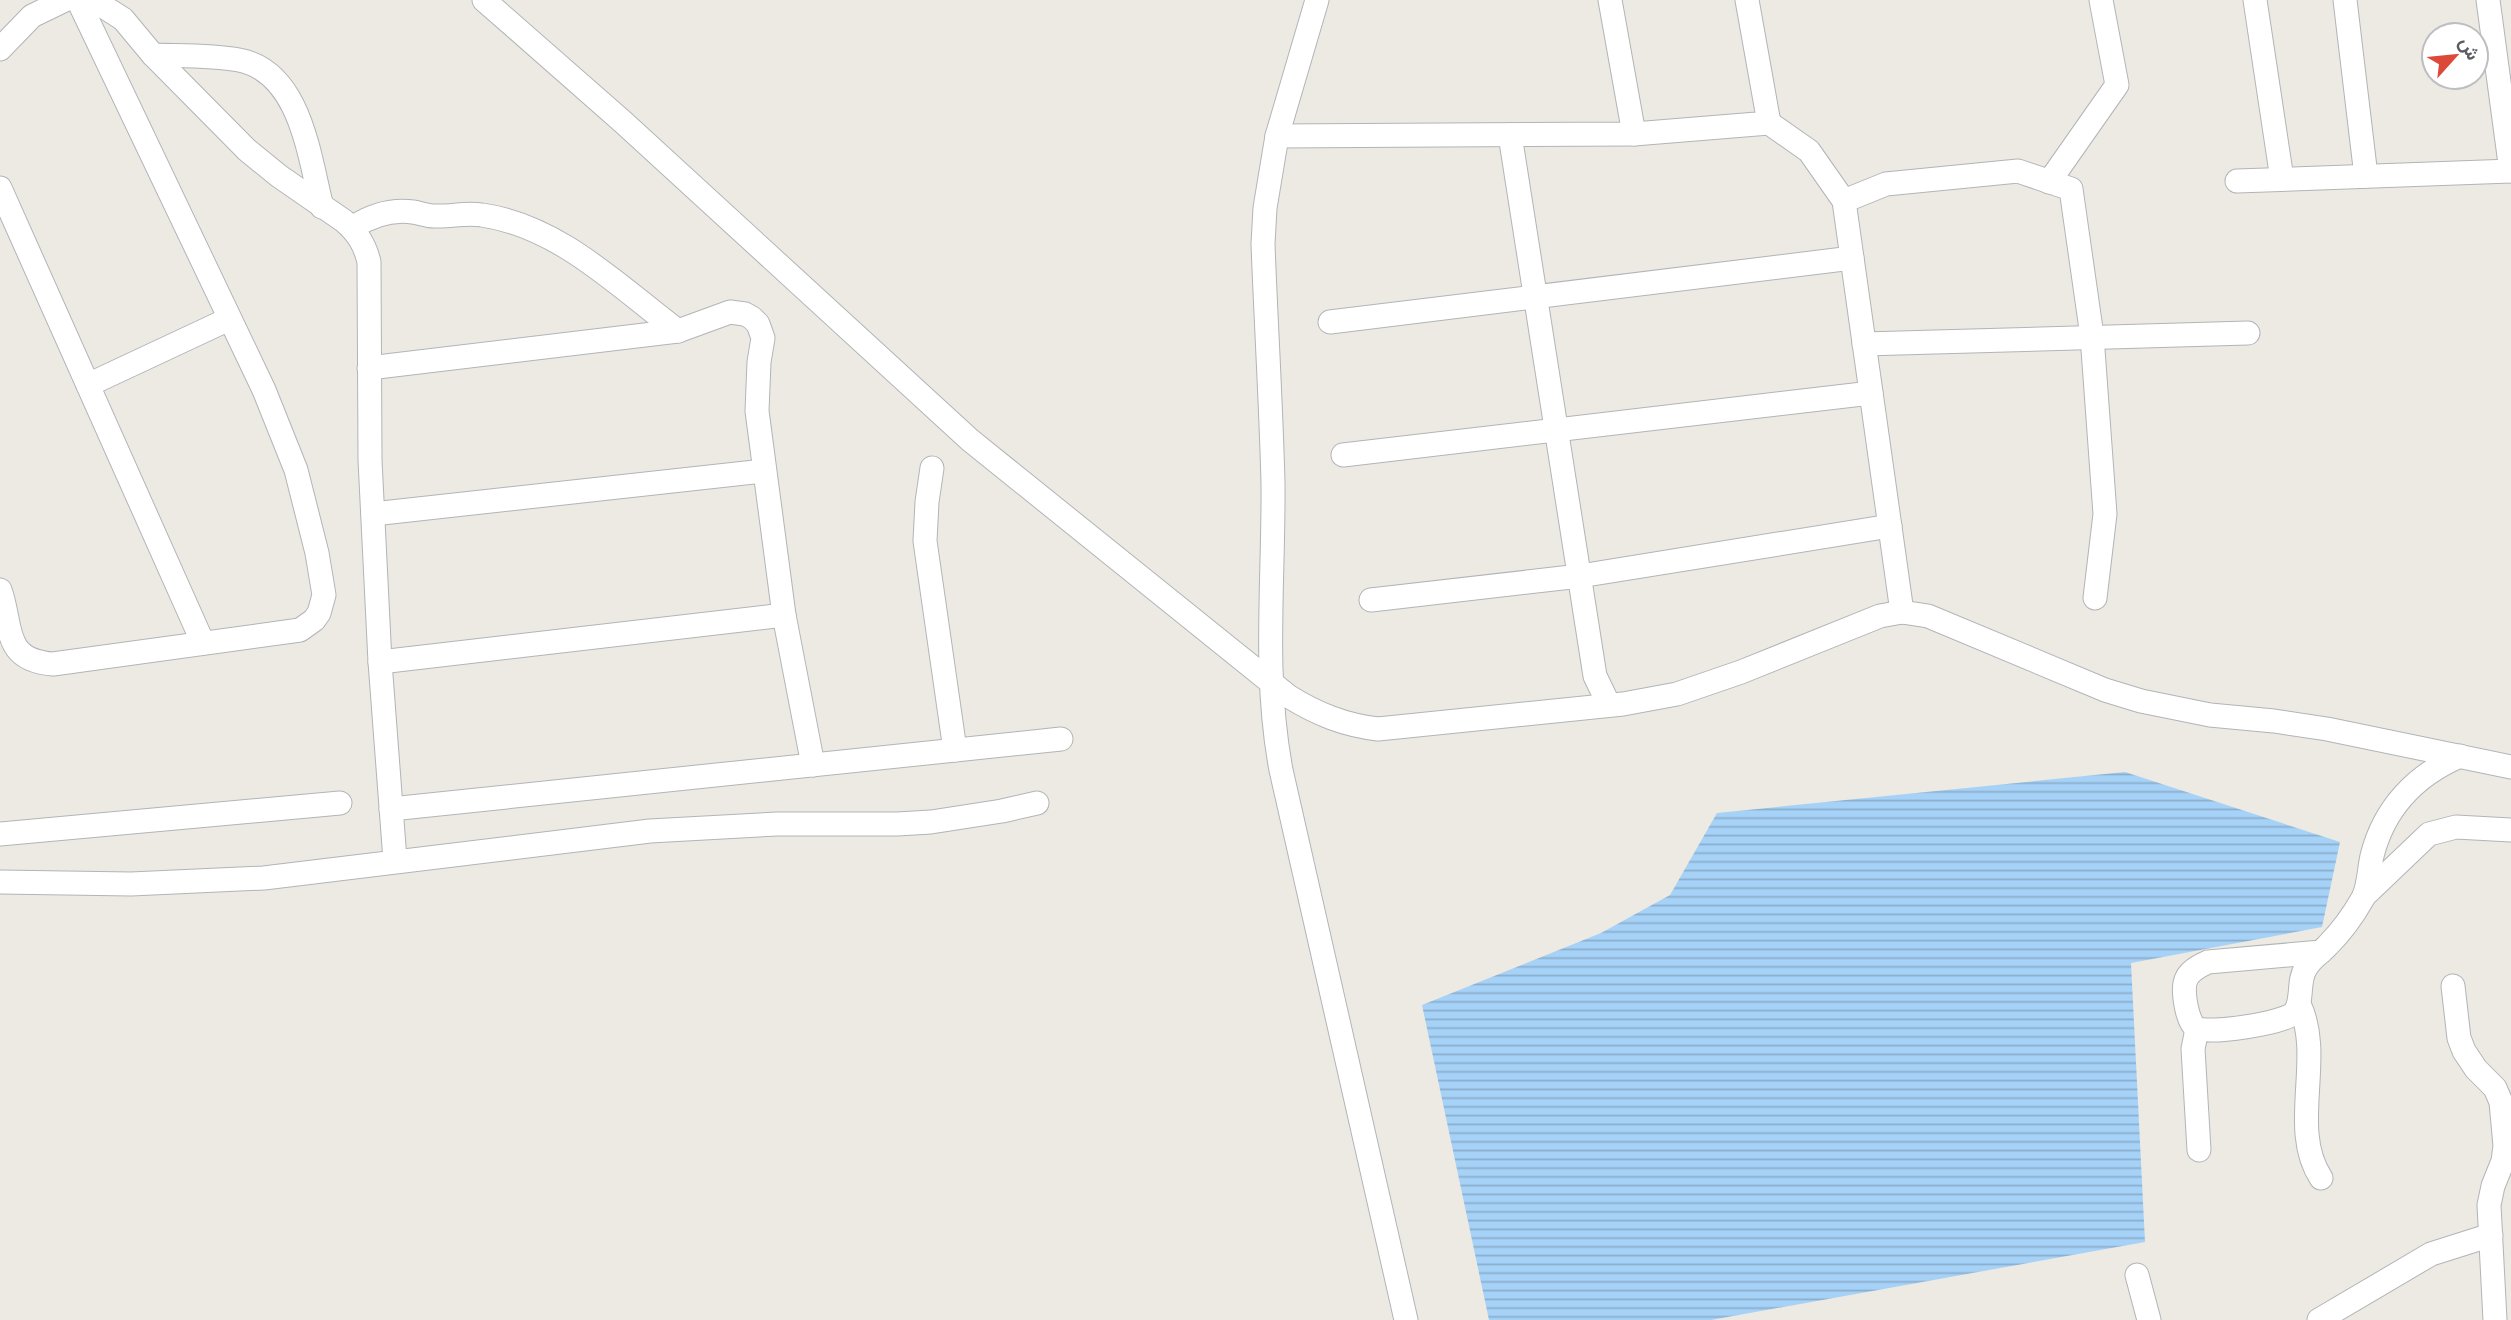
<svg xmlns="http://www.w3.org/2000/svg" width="2511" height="1320" viewBox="0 0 2511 1320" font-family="Montserrat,Vazirmatn,sans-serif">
	<defs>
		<pattern id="water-rules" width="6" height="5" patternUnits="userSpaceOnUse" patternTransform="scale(1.75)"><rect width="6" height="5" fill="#a6d2f8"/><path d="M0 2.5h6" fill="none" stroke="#8aaecc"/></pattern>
	</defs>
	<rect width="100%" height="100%" fill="#eceae2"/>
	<path fill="url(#water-rules)" d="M2125,772L2340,842L2322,927L2131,963L2145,1242L1711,1320H1489L1422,1005L1601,933L1670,895L1717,813Z"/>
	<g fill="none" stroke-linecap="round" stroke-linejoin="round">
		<defs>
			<g id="minor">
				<path d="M84,0L101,5L123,19L153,55L247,150L279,176L344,221C358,233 365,245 369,262L370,460L380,662L395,860"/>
				<path d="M484,0L623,122L970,440L1288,696C1317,714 1344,725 1378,729L1623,704L1677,694L1741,672L1880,616L1902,612L1928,616L2105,690L2141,701L2210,715L2274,721L2327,729L2511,767"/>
				<path d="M1317,0L1277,136L1265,208L1263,244C1266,324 1271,404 1273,483C1274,579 1263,675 1281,770L1406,1320"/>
				<path d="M1610,0L1634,134"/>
				<path d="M2255,0L2282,179"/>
				<path d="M2345,0L2366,176"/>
				<path d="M2488,0L2511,171"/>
				<path d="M0,49L32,16L65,0"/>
				<path d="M153,55C181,56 212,55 239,60C301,72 309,157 322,207"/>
				<path d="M1769,123L1809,151L1844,201L1902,612"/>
				<path d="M1510,135L1595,676L1609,705"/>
				<path d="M1277,136L1634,134L1769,123L1747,0"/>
				<path d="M2237,181L2511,171"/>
				<path d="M2049,182L2117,85L2101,0"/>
				<path d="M0,188L203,643"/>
				<path d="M1844,201L1886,184L2018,171L2071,189L2092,336L2105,514L2095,598"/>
				<path d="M352,228C370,216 391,209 413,212C420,213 427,216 434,216C451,217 465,212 482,215C559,226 618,286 678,331"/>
				<path d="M1330,322L1852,258"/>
				<path d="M1864,344L2248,333"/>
				<path d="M369,368L678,331L730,312L745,314L752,318L758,324L763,338L759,362L757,411L784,615L813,765"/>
				<path d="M88,385L229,319"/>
				<path d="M1343,455L1871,393"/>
				<path d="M932,468L927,502L925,541L955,750"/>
				<path d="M373,514L764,471"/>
				<path d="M0,590C13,625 1,660 53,664L300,630L314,620L319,613L324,595L317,553L296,470L264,390L78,0"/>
				<path d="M1371,600L1580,576L1890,526"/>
				<path d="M380,662L784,615"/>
				<path d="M391,809L1061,739"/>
				<path d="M0,834L340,803"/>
				<path d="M0,882L131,884L264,878L650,831L777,824H897L931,822L1002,811L1037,803"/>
				<path d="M2364,896L2429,834L2456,827L2511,830"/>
				<path d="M2321,952L2208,962C2199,966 2187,972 2185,983C2183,993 2187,1022 2196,1028C2207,1035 2285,1023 2294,1013C2304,1001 2297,981 2306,968C2311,958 2321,953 2328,945C2341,932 2354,914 2363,898C2369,886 2369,869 2372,856C2384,808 2416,775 2460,756"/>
				<path d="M2453,986L2459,1038L2464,1051L2476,1069L2495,1088L2501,1102L2505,1146L2503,1161L2493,1186L2489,1205L2495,1320"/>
				<path d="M2299,1004C2325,1057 2288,1128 2321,1178"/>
				<path d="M2197,1029L2193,1049L2199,1150"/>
				<path d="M2137,1275L2149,1320"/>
				<path d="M2319,1320L2431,1254L2491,1235"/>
			</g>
		</defs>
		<use href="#minor" stroke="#b2b4b8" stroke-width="25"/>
		<use href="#minor" stroke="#fff" stroke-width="23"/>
	</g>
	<g transform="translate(2455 56) rotate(63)"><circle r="33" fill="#ffffff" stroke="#bdbec0" stroke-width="2"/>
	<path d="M0-5L12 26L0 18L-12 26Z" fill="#dc4938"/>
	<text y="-10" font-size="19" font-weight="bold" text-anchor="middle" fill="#5a5d62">ش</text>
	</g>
</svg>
